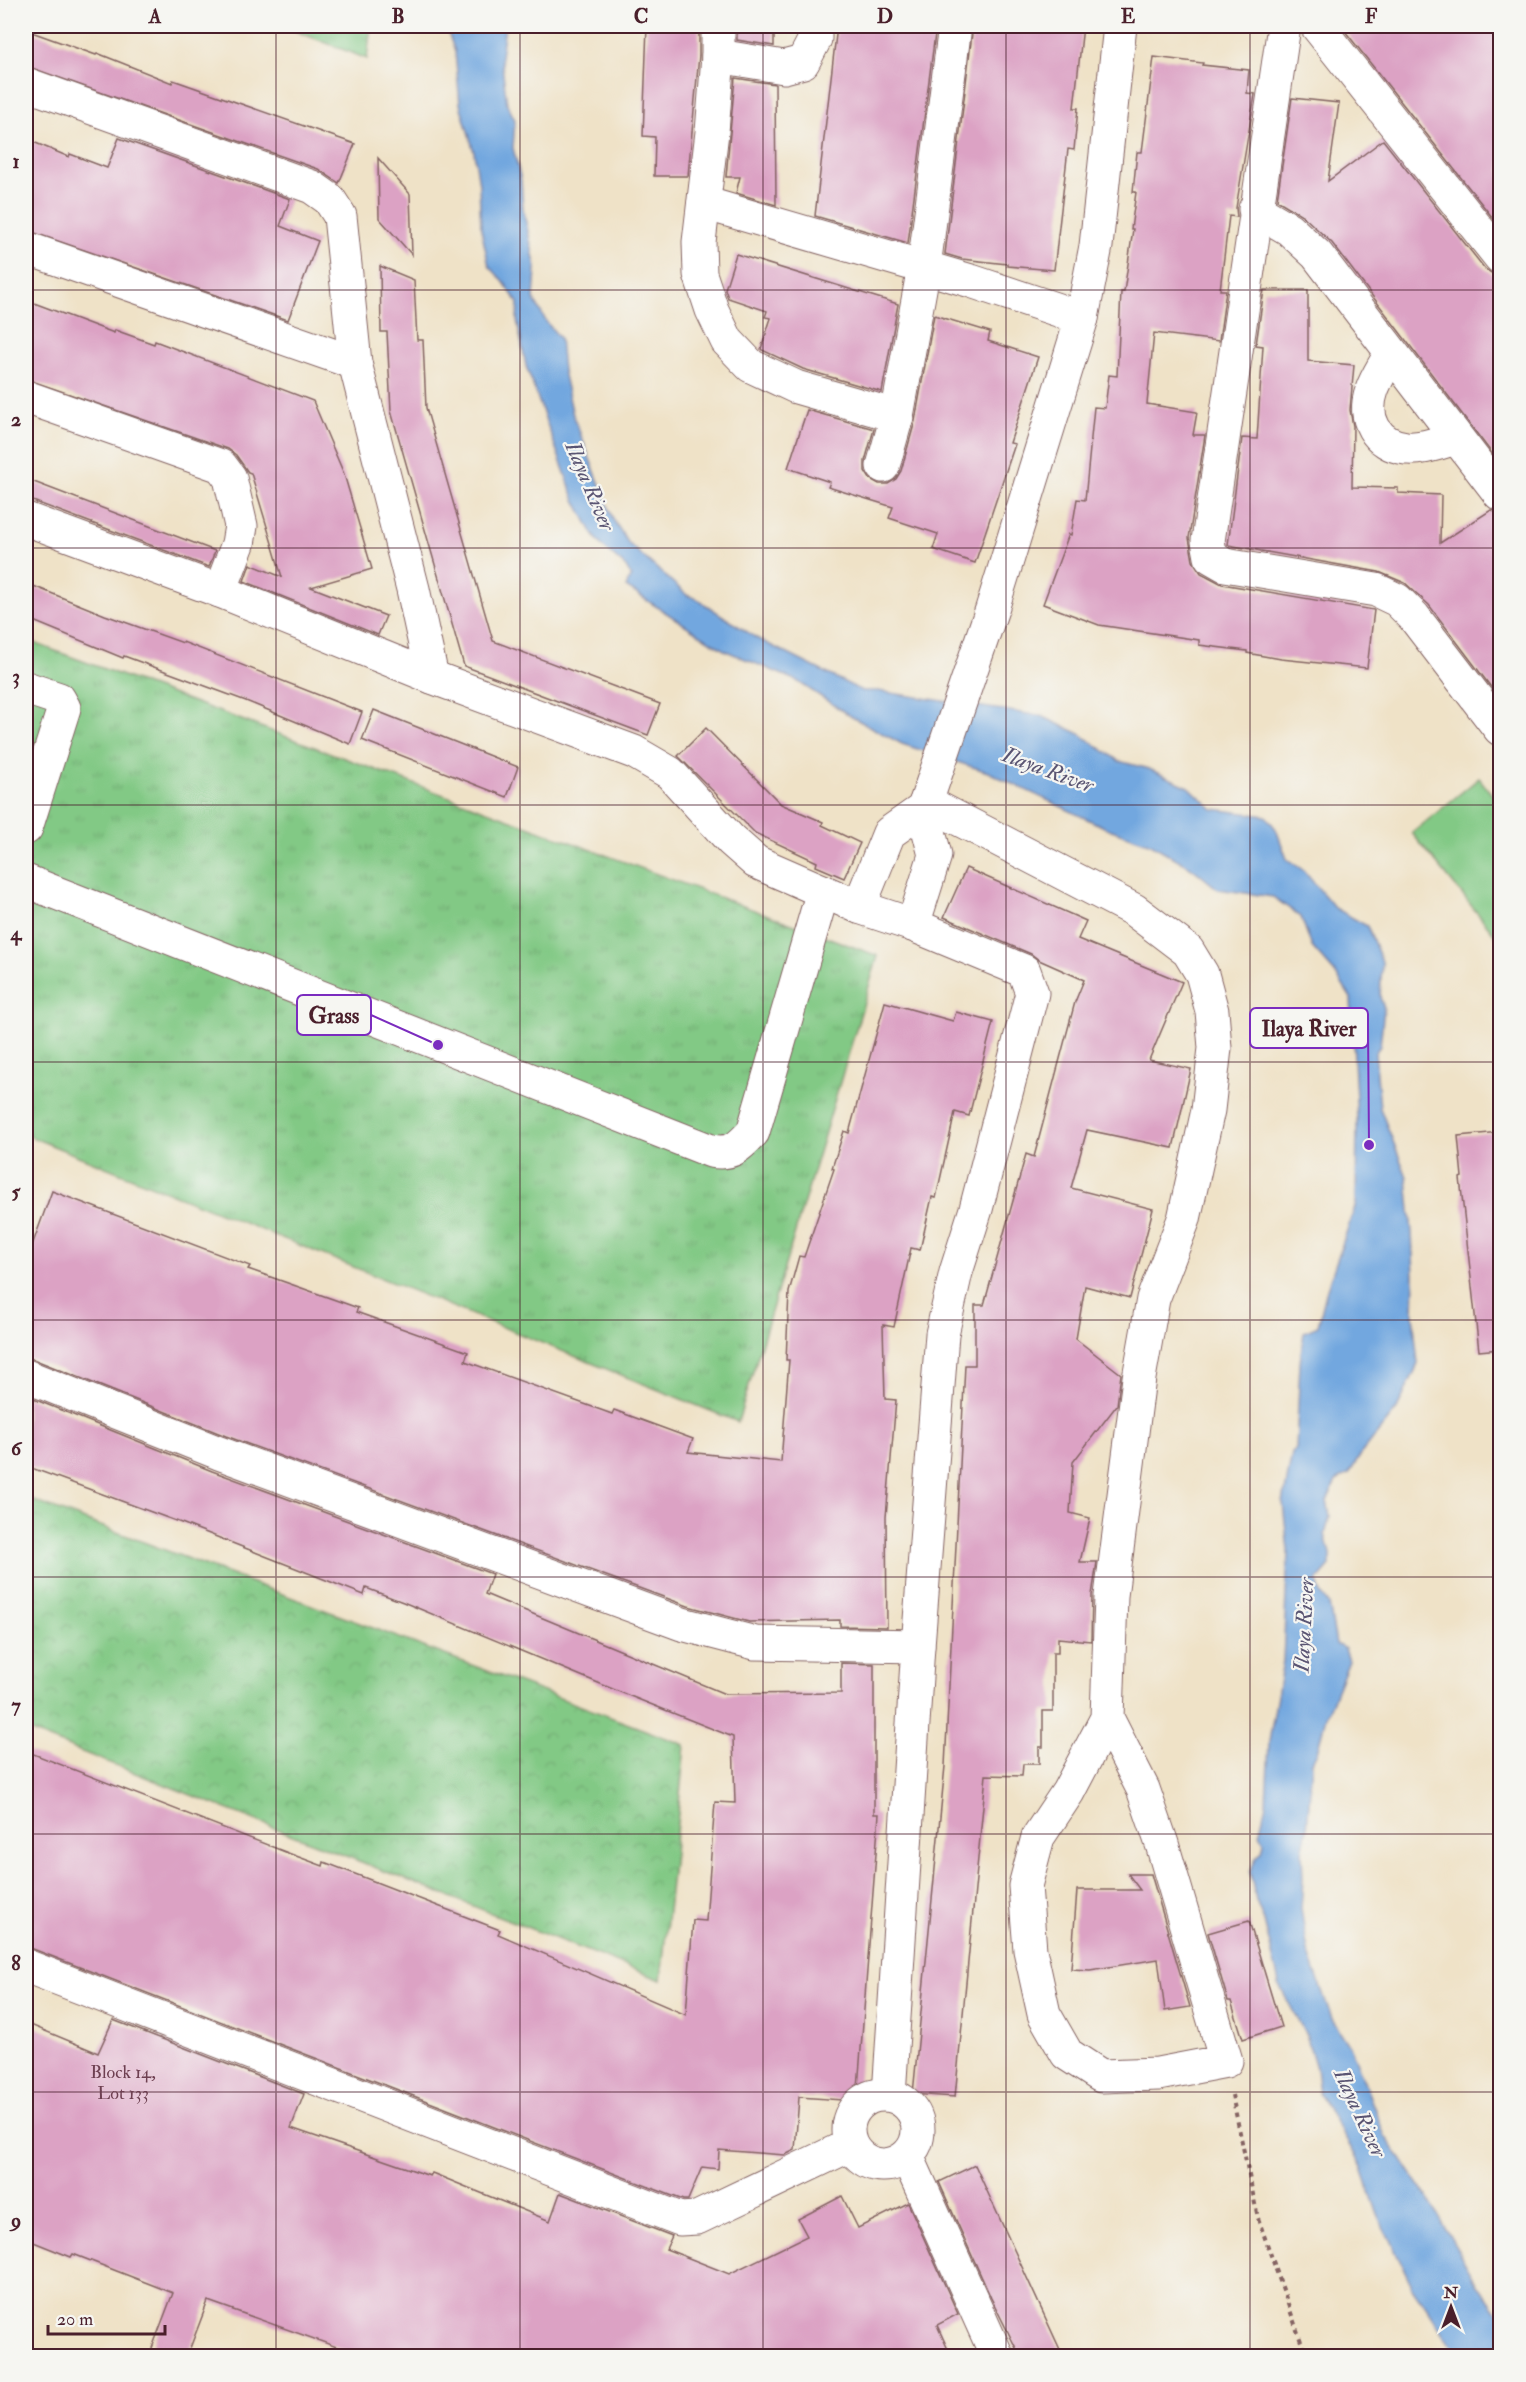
<svg xmlns="http://www.w3.org/2000/svg" width="1526" height="2382" viewBox="0 0 1526 2382" font-family="'IM FELL Double Pica',serif">
	<defs>
		<pattern id="grass-tufts" width="24" height="20" patternUnits="userSpaceOnUse" patternTransform="scale(1.5)"><rect width="24" height="20" fill="#82c985"/><path d="M3 7l-1-3M5 7V3M7 7l1-3M15 17l-1-3M17 17v-4M19 17l1-3" fill="none" stroke="#72ac73"/></pattern>
		<pattern id="park-crowns" width="20" height="18" patternUnits="userSpaceOnUse" patternTransform="scale(1.5)"><rect width="20" height="18" fill="#82c985"/><path d="M2 6a3 3 0 1 1 6 0M12 15a3 3 0 1 1 6 0" fill="none" stroke="#72ac73"/></pattern>
	</defs>
	<rect width="100%" height="100%" fill="#f6f6f2"/>
	<filter id="ink" filterUnits="userSpaceOnUse"><feTurbulence type="fractalNoise" baseFrequency=".0167" numOctaves="2"/><feDisplacementMap in="SourceGraphic" scale="12" xChannelSelector="R" yChannelSelector="G"/><feConvolveMatrix kernelMatrix="1 2 1 2 8 2 1 2 1" color-interpolation-filters="sRGB"/></filter>
	<filter id="wash" filterUnits="userSpaceOnUse"><feTurbulence type="fractalNoise" baseFrequency=".008" numOctaves="4" result="noise"/><feDisplacementMap in="SourceGraphic" scale="24" xChannelSelector="R" yChannelSelector="G"/><feGaussianBlur stdDeviation="1.35" result="paint"/><feColorMatrix in="noise" values="0 0 0 0 0 0 0 0 0 0 0 0 0 0 0 0 0 1.4 0 .05"/><feComposite in="paint" operator="in"/></filter>
	<g filter="url(#wash)">
		<rect width="100%" height="100%" fill="#efe2c7"/>
		<g fill="url(#grass-tufts)" stroke="#667458" stroke-width="1.5">
			<path d="M283,26H371L367,59Z"/>
			<path d="M26,640L878,956L738,1422L26,1135Z"/>
		</g>
		<path fill="url(#park-crowns)" stroke="#667458" stroke-width="1.5" d="M26,1498L685,1745L661,1980L26,1730Z"/>
		<path fill="#82c985" stroke="#667458" stroke-width="1.5" d="M1479,778L1500,805V941L1412,833Z"/>
		<path fill="#72a7df" stroke="#5e6385" stroke-width="1.5" d="M448,26H505L501,57L507,104L515,120L513,148L521,180L523,209L536,268L534,299L547,323L560,338L563,371L573,415L614,521L629,544L687,595L697,599L758,639L862,691H878L1041,716L1080,734L1119,761L1149,769L1189,787L1213,809L1266,816L1276,829L1287,859L1303,870L1335,908L1367,926L1382,962L1380,997L1384,1008L1380,1046L1375,1053L1380,1108L1407,1177L1412,1233L1414,1276L1413,1315L1418,1364L1397,1409L1363,1451L1349,1474L1336,1481L1327,1501L1330,1517L1325,1534L1330,1554V1566L1317,1581L1321,1594L1329,1604L1336,1644L1345,1649L1349,1661L1326,1717L1317,1752L1312,1762L1307,1829L1302,1853L1303,1879L1301,1909L1308,1951L1332,2019L1351,2048L1385,2136L1426,2195L1473,2277L1500,2316V2356H1459L1413,2288L1378,2215L1361,2165L1319,2093L1316,2068L1306,2035L1280,1987L1264,1921L1256,1901L1250,1872L1256,1858L1262,1851L1264,1843L1259,1834L1266,1804L1269,1742L1283,1661L1288,1551L1283,1503L1292,1453L1296,1449L1300,1362L1304,1332L1318,1326L1327,1289L1356,1204L1357,1120L1351,998L1335,973L1312,947L1301,917L1273,897L1218,889L1192,868L1151,844L1106,828L988,772L902,744L852,717L797,681L724,650L626,587L631,576L626,567L602,546L593,534L574,498L526,366L517,320L518,303L503,281L489,266L481,229L479,185L474,152L460,104L455,52L447,29Z"/>
		<g id="blocks">
			<g fill="#dca2c4">
				<path d="M647,26H699V55L688,176H654L655,137L643,136Z"/>
				<path d="M737,26H774V46L737,40Z"/>
				<path d="M837,26H936L908,243L815,216Z"/>
				<path d="M973,26H1083L1074,108H1078L1074,150L1068,149L1054,270L1007,266V264L962,259L945,254Z"/>
				<path d="M1341,26H1500V227Z"/>
				<path d="M26,30L96,55L97,53L172,83L173,80L355,144L339,183L318,169L26,66Z"/>
				<path d="M1154,57L1203,63L1202,65L1249,70L1247,93L1255,94L1236,208L1237,217L1229,216L1220,290H1226L1219,341L1154,333L1147,404L1197,412L1193,435H1205L1189,538L1193,561L1201,573L1222,584L1374,610L1367,668L1281,659L1247,653V651L1199,645V640L1099,625L1043,604L1069,534L1071,535L1077,499L1085,500L1094,407L1105,408L1109,375L1117,376L1121,292H1124L1133,229H1131L1136,192H1133L1137,152H1142Z"/>
				<path d="M735,78L775,84L776,205L736,193L740,177H726Z"/>
				<path d="M1292,98L1339,103L1328,181L1383,140L1485,269L1493,274L1500,275V464L1332,243L1302,215L1277,200Z"/>
				<path d="M119,138L290,199L280,226L318,241L288,320L26,230V139L69,157L70,154L107,168Z"/>
				<path d="M378,158L410,194L412,255L379,218Z"/>
				<path d="M736,254L898,304L882,392L803,369L762,350L761,349L771,318L765,317L767,311L728,298L725,289Z"/>
				<path d="M380,266L414,280L417,340H423L426,408L493,641L660,704L648,735L464,666L391,411L387,332H381Z"/>
				<path d="M1264,290H1308V361L1354,365L1350,410L1353,426L1352,487L1398,488V493L1441,495L1440,543L1491,510L1500,512V699L1429,605L1405,583L1379,572L1228,545L1242,438L1257,439L1263,346L1256,345Z"/>
				<path d="M26,300L114,333L115,330L154,344L155,341L313,401L344,474L372,569L311,587L386,616L378,635L244,581L250,564L282,577L251,473L248,472L236,455L228,449L26,379Z"/>
				<path d="M934,315L990,332L988,341L1038,357L1010,443L1015,444L975,563L933,549L938,534L889,518L893,507L828,487L830,482L788,468L807,410L874,429L865,461V471L870,479L879,484H888L896,479L901,471L915,421Z"/>
				<path d="M26,479L215,551L209,567L33,501H26Z"/>
				<path d="M26,583L105,615L183,643V642L362,712L350,744L246,701L124,656L123,658L26,618Z"/>
				<path d="M374,710L518,767L507,797L362,740Z"/>
				<path d="M706,728L781,804L823,822L822,825L860,843L844,878L816,866L817,862L755,833L678,756Z"/>
				<path d="M966,868L1086,921L1078,939L1182,982L1149,1060L1191,1069L1173,1148L1087,1130L1071,1188L1153,1209L1130,1298L1085,1286L1076,1339L1121,1374L1117,1405L1073,1462L1070,1513L1090,1518L1080,1562H1097L1092,1595L1091,1641L1058,1638V1653H1053V1711H1043V1747H1039V1764H1023L1022,1776L986,1775L955,2097L913,2094L945,1766L965,1365H975V1305H984L1026,1154L1034,1157L1075,1002L1084,980L1039,960L1031,954L944,917Z"/>
				<path d="M885,1002L953,1021L956,1012L993,1022L969,1116L955,1112L936,1198L932,1197L920,1250L911,1248L894,1327L883,1325L885,1399L896,1400L886,1517L887,1627L840,1626V1620L749,1622L688,1606L226,1436L33,1359L26,1358V1262L52,1191L250,1266L248,1269L358,1308L356,1312L468,1352L465,1361L612,1414L614,1410L693,1439L688,1452L781,1462L789,1360H786L789,1292L799,1256L804,1257L834,1169L832,1168L844,1131L849,1133Z"/>
				<path d="M1500,1132V1349L1479,1351L1460,1178L1462,1177L1458,1136Z"/>
				<path d="M26,1396L212,1471L492,1574L485,1594L725,1694L841,1693V1663L874,1664V1814H879L857,2101L799,2097L795,2150L785,2155L719,2150L718,2169L702,2167L688,2200H683L33,1949L26,1948V1751L288,1853L323,1866L324,1862L500,1930L498,1934L686,2015L693,1920L706,1921L715,1802L735,1803L733,1737L620,1692L403,1602L366,1588L364,1595L184,1524L26,1466Z"/>
				<path d="M1128,1874H1151L1190,2007L1165,2011L1158,1959L1090,1970L1071,1969L1077,1890H1140Z"/>
				<path d="M1249,1921L1281,2027L1243,2039L1231,2001H1228L1208,1933Z"/>
				<path d="M113,2020L304,2094L291,2128L430,2176L432,2173L550,2221L560,2193L672,2236L666,2249L729,2274L807,2236L798,2219L842,2196L858,2228L908,2203L958,2314L937,2325L951,2356H362L208,2301L187,2356H149L173,2293L73,2254L71,2257L26,2239V2023L98,2053Z"/>
				<path d="M975,2165L1063,2356H1020L991,2298L939,2182Z"/>
			</g>
		</g>
	</g>
	<g filter="url(#ink)">
		<use href="#blocks" fill-opacity="0" stroke="#846362" stroke-width="1.5"/>
		<g fill="none" stroke-linecap="round" stroke-linejoin="round">
			<defs>
				<g id="minor">
					<path d="M718,26V56L712,132L699,242L700,274L712,310L727,341L751,366L796,387L897,416L924,267L955,26"/>
					<path d="M1284,26L1208,541L1211,557L1225,565L1376,590L1397,600L1414,617L1500,729"/>
					<path d="M1317,26L1500,257"/>
					<path d="M718,56L784,67L803,62L815,39V26"/>
					<path d="M26,84L312,187L329,199L340,216L355,363L413,589L432,677"/>
					<path d="M704,203L971,281L1082,318"/>
					<path d="M1255,209L1289,229L1317,255L1500,494"/>
					<path d="M26,248L355,363"/>
					<path d="M1391,353C1385,365 1376,378 1372,390C1362,418 1376,445 1406,448C1422,450 1441,442 1456,438"/>
					<path d="M26,397L221,466L230,478L241,526L238,544L220,591"/>
					<path d="M883,466L897,416"/>
					<path d="M26,519L220,591L432,677L634,752L670,773L731,840L756,862L859,907L913,925L1024,971L1032,993L976,1209L956,1272L942,1334L918,1646L889,2095"/>
					<path d="M26,688L59,699L64,708L26,828"/>
					<path d="M926,802L1134,910L1188,951L1202,974L1212,1011L1215,1048L1208,1110L1184,1219L1153,1299L1139,1378L1111,1596L1107,1718L1068,1792L1038,1837L1025,1886L1030,1950L1044,2014L1067,2054L1101,2076L1158,2074L1226,2061L1162,1844L1143,1789L1107,1718"/>
					<path d="M26,881L711,1151C732,1155 739,1147 753,1132L823,891"/>
					<path d="M859,907L889,833L923,809L926,802L992,609L1082,318L1096,246L1120,26"/>
					<path d="M913,925L935,855L923,809"/>
					<path d="M26,1376L219,1453L682,1624L755,1643L918,1646"/>
					<path d="M26,1966L680,2219L697,2218L850,2145"/>
					<circle cx="883" cy="2130" r="35"/>
					<path d="M907,2156L997,2356"/>
				</g>
			</defs>
			<use href="#minor" stroke="#846362" stroke-width="35"/>
			<path stroke="#846362" stroke-width="4" stroke-dasharray="4.5 4.5" stroke-linecap="butt" d="M1232,2095L1258,2218L1306,2356"/>
			<use href="#minor" stroke="#fff" stroke-width="33"/>
		</g>
	</g>
	<path fill="none" stroke="#4a1f2b" stroke-width="1.5" stroke-opacity="0.55" d="M276,26V2356M520,26V2356M763,26V2356M1006,26V2356M1250,26V2356M26,290H1500M26,548H1500M26,805H1500M26,1062H1500M26,1320H1500M26,1577H1500M26,1834H1500M26,2092H1500"/>
	<g text-anchor="middle" dominant-baseline="central" stroke-width="4.5" stroke-linejoin="round" paint-order="stroke">
		<g font-size="18" fill="#6e4051">
			<text x="123" y="2072">Block 14,<tspan x="123" dy="21">Lot 133</tspan></text>
		</g>
		<g font-size="22" font-style="italic" fill="#5a5573" stroke="#f6f6f2">
			<text transform="translate(590 486) rotate(67)">Ilaya River</text>
			<text transform="translate(1048 770) rotate(20)">Ilaya River</text>
			<text transform="translate(1304 1625) rotate(-87)">Ilaya River</text>
			<text transform="translate(1360 2113) rotate(65)">Ilaya River</text>
		</g>
	</g>
	<path fill="none" stroke="#7b2cbf" stroke-width="2" d="M438 1045L371 1015M1369 1145L1368 1028"/>
	<g fill="#7b2cbf" stroke="#f6f6f2" stroke-width="2">
		<circle cx="438" cy="1045" r="6"/>
		<circle cx="1369" cy="1145" r="6"/>
	</g>
	<g fill="#f6f6f2" stroke="#7b2cbf" stroke-width="2">
		<rect x="297" y="995" width="74" height="40" rx="6"/>
		<rect x="1250" y="1008" width="118" height="40" rx="6"/>
	</g>
	<g font-size="22" text-anchor="middle" font-weight="bold" fill="#4a1f2b">
		<text x="334" y="1023">Grass</text>
		<text x="1309" y="1036">Ilaya River</text>
	</g>
	<rect width="1526" height="2382" fill="none" stroke="#f6f6f2" stroke-width="66"/>
	<g transform="translate(1451 2307)" stroke="#f6f6f2" stroke-width="4.5" paint-order="stroke">
	<path d="M0-4.5L10 22L0 15L-10 22Z" fill="#4a1f2b"/>
	<text y="-9" font-size="16" font-weight="bold" text-anchor="middle" fill="#4a1f2b">N</text>
	</g>
	<path d="M48 2325v9h117v-9" fill="none" stroke="#4a1f2b" stroke-width="3"/>
	<text x="57" y="2325" font-size="18" fill="#4a1f2b" stroke="#f6f6f2" stroke-width="4.5" paint-order="stroke">20 m</text>
	<rect x="33" y="33" width="1460" height="2316" fill="none" stroke="#4a1f2b" stroke-width="2"/>
	<g font-size="20" text-anchor="middle" font-weight="bold" fill="#4a1f2b">
		<text x="155" y="23">A</text>
		<text x="398" y="23">B</text>
		<text x="641" y="23">C</text>
		<text x="885" y="23">D</text>
		<text x="1128" y="23">E</text>
		<text x="1371" y="23">F</text>
		<text x="16" y="168">1</text>
		<text x="16" y="426">2</text>
		<text x="16" y="683">3</text>
		<text x="16" y="940">4</text>
		<text x="16" y="1198">5</text>
		<text x="16" y="1455">6</text>
		<text x="16" y="1712">7</text>
		<text x="16" y="1970">8</text>
		<text x="16" y="2227">9</text>
	</g>
</svg>
